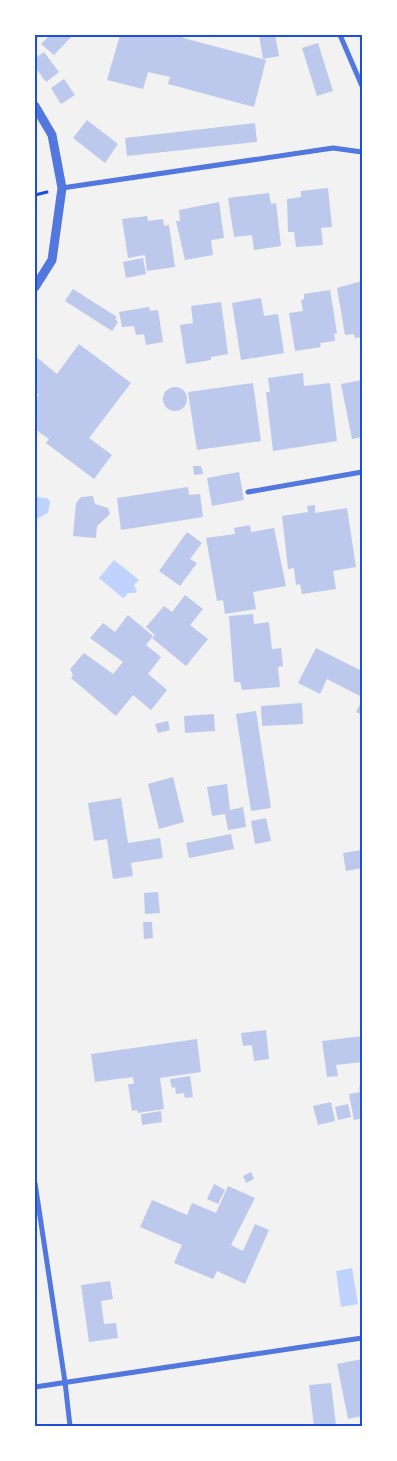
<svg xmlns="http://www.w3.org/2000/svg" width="397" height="1461" viewBox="0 0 397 1461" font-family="'Alegreya Sans',sans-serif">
	<rect width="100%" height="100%" fill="#f2f2f2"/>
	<g fill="#bfd3fe">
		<path d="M35,497L47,498L50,502L48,513L35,520Z"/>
		<path d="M114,560L139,580L134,585L137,591L135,593H128L123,598L99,578Z"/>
		<path d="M352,1268L358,1304L341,1307L336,1271Z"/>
	</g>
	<g fill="#bdc9ec">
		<path d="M50,35H73L54,55L41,44Z"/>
		<path d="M120,35H184L183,38L266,60L254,107L168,84L170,77L148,72L143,89L107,80Z"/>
		<path d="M259,35H275L279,56L263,59Z"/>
		<path d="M318,43L333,91L317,96L302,48Z"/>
		<path d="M44,52L59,72L46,82L35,67V58Z"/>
		<path d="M64,79L75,95L61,104L51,88Z"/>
		<path d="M87,120L118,144L105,163L73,138Z"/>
		<path d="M255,123L257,142L127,156L125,138Z"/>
		<path d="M328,188L332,227L321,228L323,245L296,247L294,232H288L287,199L301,197V191Z"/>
		<path d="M269,193L271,204L276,203L281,246L254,250L252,235L234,237L228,198Z"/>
		<path d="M219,202L224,238L211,240L213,255L185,260L176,221H180L179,210Z"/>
		<path d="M147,216L148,221L163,219L164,226L169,225L175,267L147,271L145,255L128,258L122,219Z"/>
		<path d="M143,258L146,274L126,278L123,262Z"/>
		<path d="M362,281V337L355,338L354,334L345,335L337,288Z"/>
		<path d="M73,289L117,317L115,319L118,322L112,331L65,301Z"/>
		<path d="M330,290L337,333L334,334L335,341L320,343L321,347L295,351L289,313L303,311L301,300L304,299V294Z"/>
		<path d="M261,298L264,316L278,314L284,353L241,360L232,303Z"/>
		<path d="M221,302L228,354L211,357V360L186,364L180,325L193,323L191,306Z"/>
		<path d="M149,307L150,311L158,310L163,342L146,345L144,334L136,335L134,326L122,327L119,312Z"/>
		<path d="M79,344L131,383L89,438L112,455L94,479L46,443L49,439L35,429V400L39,395L35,392V356L57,374Z"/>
		<path d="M303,373L304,386L330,383L337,441L273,451L266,392H270L268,378Z"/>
		<path d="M362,380V437L352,439L341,384Z"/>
		<path d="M253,383L261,441L197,450L188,392Z"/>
		<circle cx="175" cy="399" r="12"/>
		<path d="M193,466H201L203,474L194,475Z"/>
		<path d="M239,472L244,500L212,506L207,478Z"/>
		<path d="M188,487L189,495L200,494L203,517L121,530L117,498Z"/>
		<path d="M93,496L95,504L108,508L110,514L97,526L96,538L73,536L76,503L81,497Z"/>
		<path d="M315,505V513L347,508L356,567L333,571L336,589L302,594L300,584L296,585L294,568L288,569L282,516L308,512L307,506Z"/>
		<path d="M250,525L251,532L274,528L286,586L253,592L256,609L225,614L223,600L217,601L206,538L235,534L234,528Z"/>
		<path d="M187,532L202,543L190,559L197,563L180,586L159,571Z"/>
		<path d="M185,595L203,609L190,625L208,639L186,666L152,638L155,635L146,627L164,606L172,612Z"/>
		<path d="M253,614L254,624L269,622L272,649L281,648L283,666L278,667L280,687L242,690L240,682H234L229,616Z"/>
		<path d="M128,615L153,636L146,645L161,657L148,674L167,690L151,710L133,695L116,716L71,678L73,675L70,669L84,653L113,674L123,662L90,638L103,623L115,632Z"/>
		<path d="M316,648L362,671V697L327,679L320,694L298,683Z"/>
		<path d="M362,700V715L356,712Z"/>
		<path d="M302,703L303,724L262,726L261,706Z"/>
		<path d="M256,711L271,808L251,811L236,714Z"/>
		<path d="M214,714L215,731L185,733L184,716Z"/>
		<path d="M168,721L170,730L158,733L155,724Z"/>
		<path d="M173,777L184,822L159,829L148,784Z"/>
		<path d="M227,784L230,810L243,807L246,827L228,830L225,814L212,816L207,787Z"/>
		<path d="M121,798L128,843L160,838L163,858L131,863L133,876L113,879L107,839L94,841L88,803Z"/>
		<path d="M266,818L271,841L255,844L251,821Z"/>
		<path d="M231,834L234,849L189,858L186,843Z"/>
		<path d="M362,850V868L346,871L343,853Z"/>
		<path d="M158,892L160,913L145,914L144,893Z"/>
		<path d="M143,922H152L153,938L144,939Z"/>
		<path d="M266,1030L269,1059L254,1061L252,1045L243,1046L241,1033Z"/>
		<path d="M362,1036V1062L336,1065L338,1076L327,1077L322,1041Z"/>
		<path d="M197,1039L201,1072L160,1078L164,1109L138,1113L137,1110L132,1111L128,1084H134L133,1077L95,1082L91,1054Z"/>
		<path d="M190,1076L193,1097L185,1098L184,1093L176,1094L175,1087L172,1088L170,1079Z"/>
		<path d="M362,1086V1118L354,1120L349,1094L360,1092L359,1087Z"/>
		<path d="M331,1102L335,1121L318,1125L313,1106Z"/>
		<path d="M348,1104L351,1117L338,1120L335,1107Z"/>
		<path d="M161,1111L162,1122L142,1125L141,1114Z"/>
		<path d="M251,1172L254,1179L246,1183L243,1176Z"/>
		<path d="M214,1184L225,1190L218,1204L207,1199Z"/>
		<path d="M228,1186L255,1198L231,1245L243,1251L255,1224L269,1230L245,1284L217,1271L213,1279L174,1263L182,1245L140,1227L152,1200L187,1215L192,1203L216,1213Z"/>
		<path d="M110,1281L113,1299L101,1301L104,1324L116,1323L118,1338L89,1342L81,1285Z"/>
		<path d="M362,1359V1416L348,1419L337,1364Z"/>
		<path d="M331,1383L336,1426H314L309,1385Z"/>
	</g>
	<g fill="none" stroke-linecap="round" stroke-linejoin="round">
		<path stroke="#1d4ed8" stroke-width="3" d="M35,195L47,192"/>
		<g stroke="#5277de" stroke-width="5">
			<path d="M340,35L362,86"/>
			<path d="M62,188L333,148L362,152"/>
			<path d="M248,492L362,472"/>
			<path d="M35,1183L65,1382L70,1426"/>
			<path d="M35,1387L362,1338"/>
		</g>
		<path stroke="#5277de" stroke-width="9" d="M35,106L52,135L62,188L52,260L35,287"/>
	</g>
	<rect width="397" height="1461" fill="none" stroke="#ffffff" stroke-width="72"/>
	<rect x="36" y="36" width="325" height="1389" fill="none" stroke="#1d4ed8" stroke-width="2"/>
</svg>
